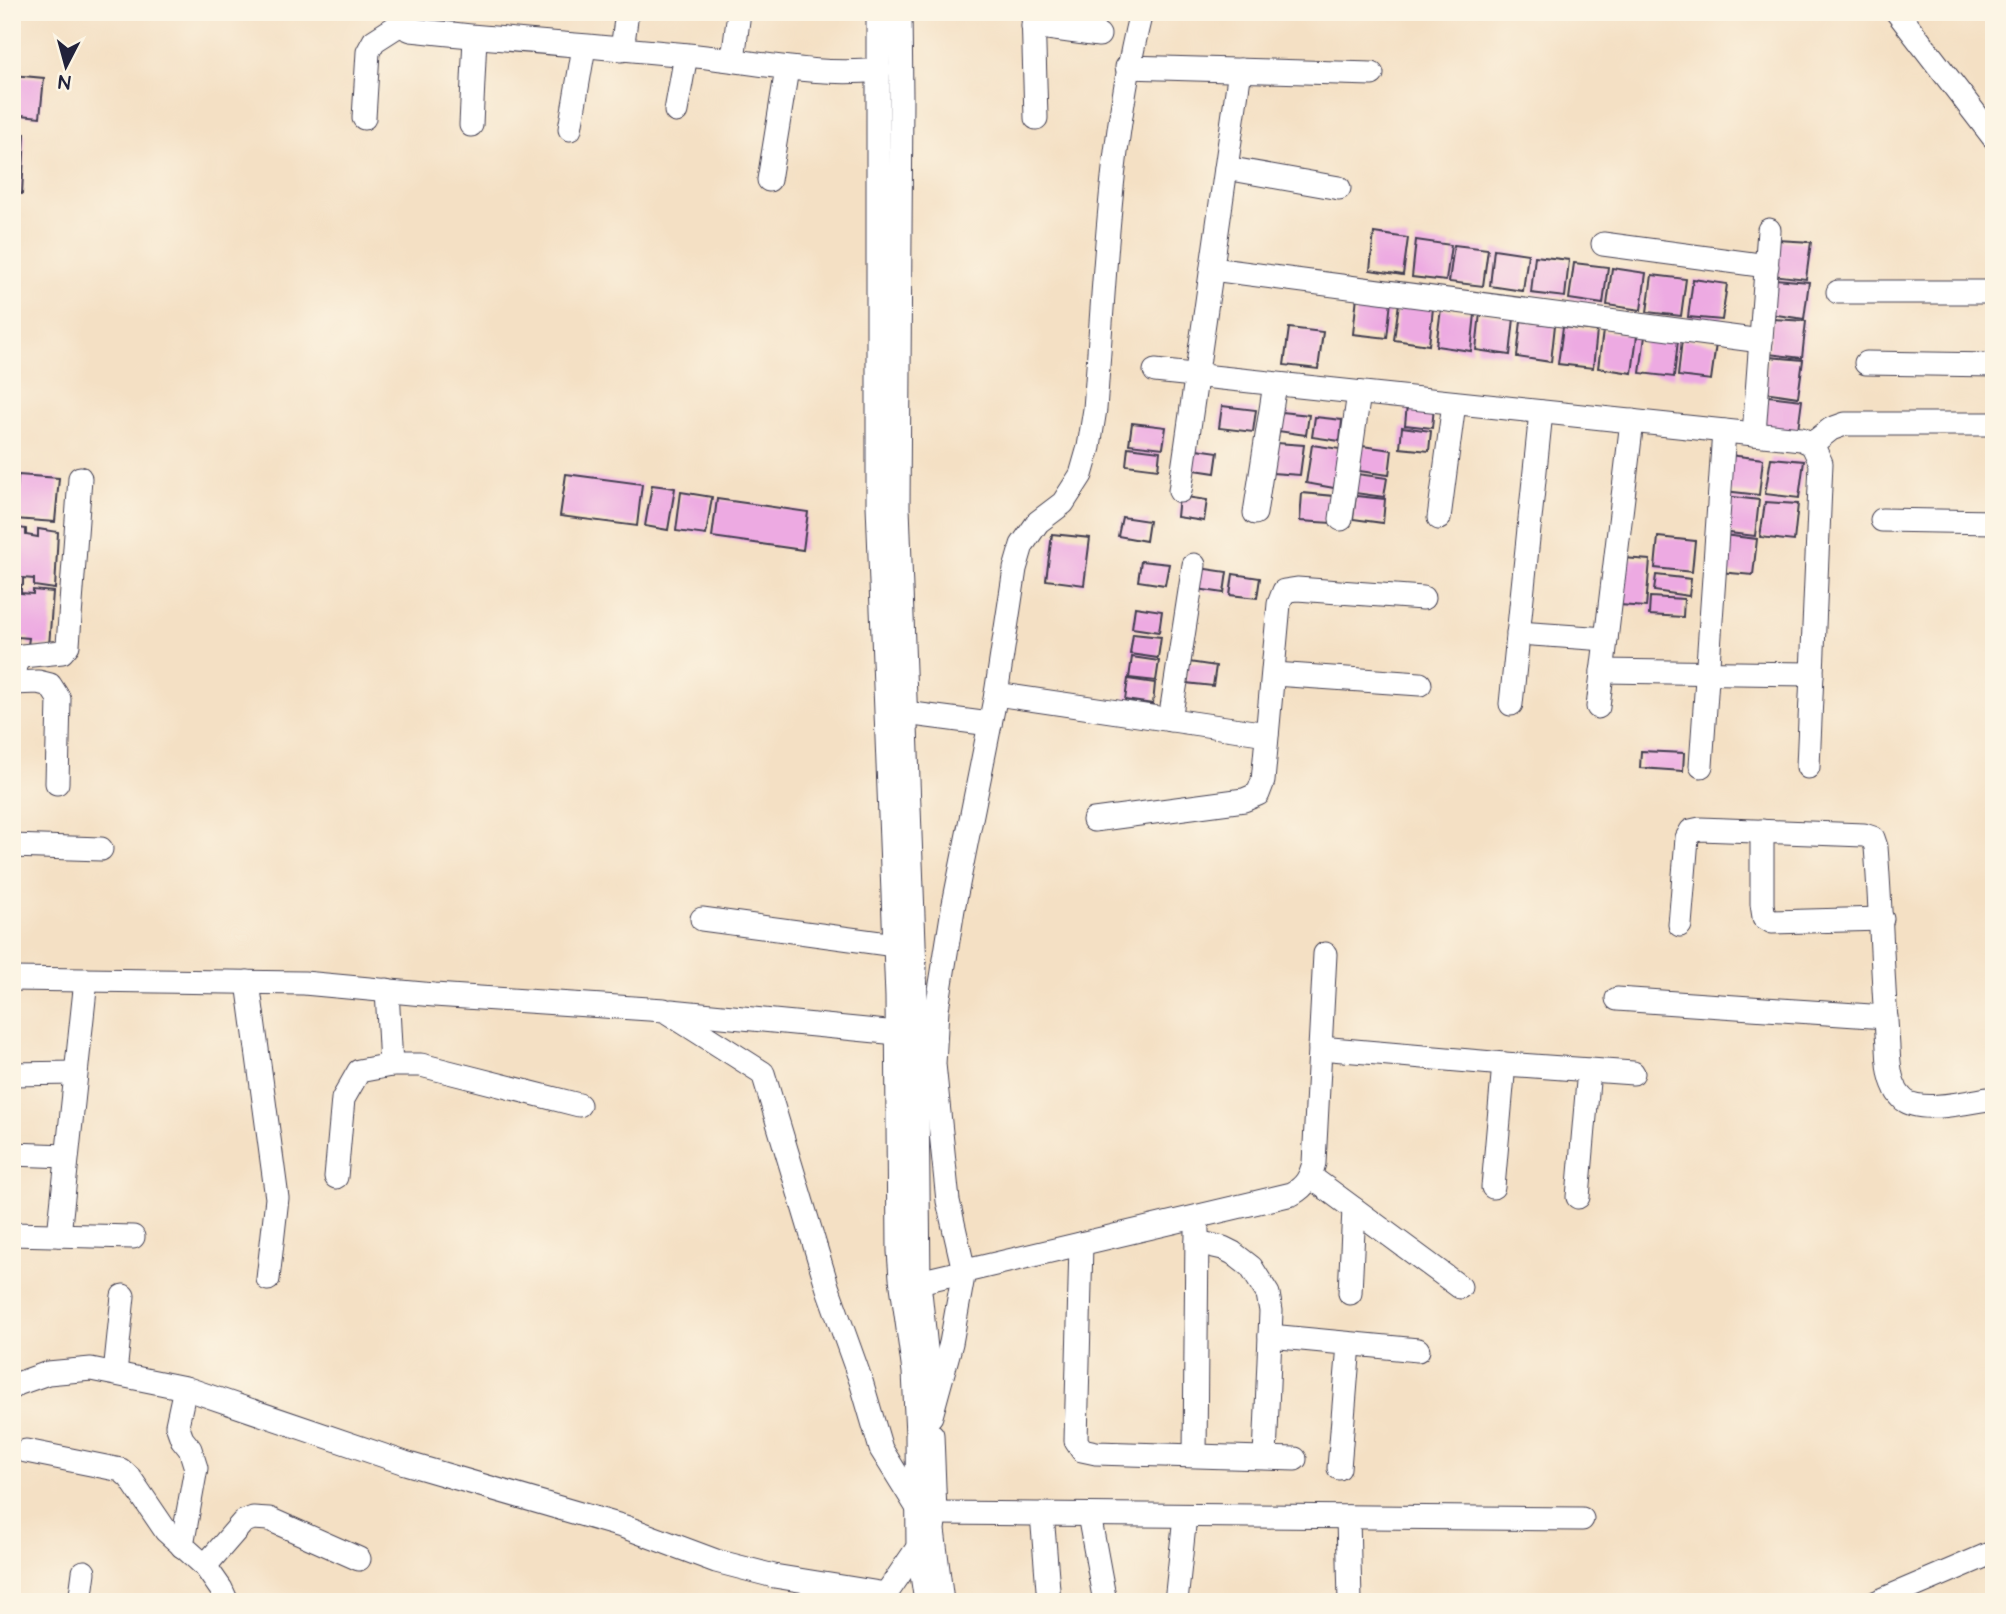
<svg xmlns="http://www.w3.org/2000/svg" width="2006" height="1614" viewBox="0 0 2006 1614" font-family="'Architects Daughter',sans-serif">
	<rect width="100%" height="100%" fill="#fcf5e5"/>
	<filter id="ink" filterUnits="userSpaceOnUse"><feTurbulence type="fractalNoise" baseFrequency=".0143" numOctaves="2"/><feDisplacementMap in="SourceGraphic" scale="14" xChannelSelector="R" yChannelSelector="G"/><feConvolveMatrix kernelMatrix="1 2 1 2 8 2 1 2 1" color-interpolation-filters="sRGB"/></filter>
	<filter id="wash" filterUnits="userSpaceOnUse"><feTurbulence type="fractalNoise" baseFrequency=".00686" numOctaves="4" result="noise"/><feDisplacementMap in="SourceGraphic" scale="28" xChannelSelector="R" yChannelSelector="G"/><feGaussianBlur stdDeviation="1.57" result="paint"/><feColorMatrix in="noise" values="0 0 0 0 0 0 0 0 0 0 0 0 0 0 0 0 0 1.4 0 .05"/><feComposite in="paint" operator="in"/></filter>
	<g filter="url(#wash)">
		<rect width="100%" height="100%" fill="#f4e0c4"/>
		<g id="blocks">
			<g fill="#edaae2">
				<path d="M12,75L44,78L40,117L12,114Z"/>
				<path d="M12,133L25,134L22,194L12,193Z"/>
				<path d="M1374,233L1408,238L1403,275L1370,270Z"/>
				<path d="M1416,240L1451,245L1446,281L1412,277Z"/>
				<path d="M1777,240L1811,242L1806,279L1772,275Z"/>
				<path d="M1454,245L1488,249L1483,286L1449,282Z"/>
				<path d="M1494,249L1528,254L1523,291L1490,286Z"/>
				<path d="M1535,256L1569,260L1565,297L1531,293Z"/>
				<path d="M1574,263L1608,267L1603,304L1569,299Z"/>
				<path d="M1612,268L1646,273L1641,310L1607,305Z"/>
				<path d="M1652,275L1686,279L1681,316L1647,312Z"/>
				<path d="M1693,279L1727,284L1722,320L1688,317Z"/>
				<path d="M1775,279L1809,282L1804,319L1770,314Z"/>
				<path d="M1357,296L1391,301L1387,338L1353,334Z"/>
				<path d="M1399,303L1433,308L1429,345L1394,340Z"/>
				<path d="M1441,309L1475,314L1471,351L1436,346Z"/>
				<path d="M1480,313L1514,318L1510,355L1476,350Z"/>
				<path d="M1773,319L1806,321L1802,358L1768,354Z"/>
				<path d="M1521,321L1555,325L1551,362L1517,357Z"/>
				<path d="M1563,327L1597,331L1593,368L1558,364Z"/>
				<path d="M1289,328L1323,332L1318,369L1284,365Z"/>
				<path d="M1603,331L1637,336L1632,373L1598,368Z"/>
				<path d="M1645,336L1678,340L1674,377L1640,373Z"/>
				<path d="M1682,339L1716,344L1711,380L1678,376Z"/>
				<path d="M1769,357L1803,360L1798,397L1764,392Z"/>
				<path d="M1768,396L1802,400L1797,437L1763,432Z"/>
				<path d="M1407,404L1434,407L1432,428L1405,425Z"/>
				<path d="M1222,406L1256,410L1253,432L1219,428Z"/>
				<path d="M1281,412L1309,415L1306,435L1278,431Z"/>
				<path d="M1315,417L1342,420L1340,441L1312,437Z"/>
				<path d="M1132,423L1166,427L1163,448L1129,444Z"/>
				<path d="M1402,427L1431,431L1429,451L1400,448Z"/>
				<path d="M1276,443L1304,445L1300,475L1272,473Z"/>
				<path d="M1312,445L1340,449L1334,488L1306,483Z"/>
				<path d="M1362,446L1392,450L1389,475L1359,471Z"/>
				<path d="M1128,447L1160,451L1158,469L1126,465Z"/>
				<path d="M1190,448L1218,452L1215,473L1188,469Z"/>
				<path d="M1729,455L1763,459L1759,495L1725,491Z"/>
				<path d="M1771,458L1804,461L1799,498L1765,494Z"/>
				<path d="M566,474L642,484L637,526L560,516Z"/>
				<path d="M1357,474L1387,478L1384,497L1355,493Z"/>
				<path d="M18,475L59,478L55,522L15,519Z"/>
				<path d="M652,485L675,488L668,530L645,526Z"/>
				<path d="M681,492L712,497L706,535L676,531Z"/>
				<path d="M1302,493L1334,496L1332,523L1300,521Z"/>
				<path d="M1179,496L1207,500L1204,521L1177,517Z"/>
				<path d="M1356,496L1385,499L1383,523L1353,519Z"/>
				<path d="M1725,496L1759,500L1755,536L1721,532Z"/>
				<path d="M717,499L808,512L803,550L712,537Z"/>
				<path d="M1765,502L1798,504L1794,541L1760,537Z"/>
				<path d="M1122,517L1149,521L1146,541L1118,536Z"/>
				<path d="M13,527L26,529V535L38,537V529L58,532L55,589L34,586V579L23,578V585L12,584Z"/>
				<path d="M1052,534L1090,538L1084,585L1046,580Z"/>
				<path d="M1723,535L1757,539L1753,575L1719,572Z"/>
				<path d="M1658,537L1695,541L1692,572L1655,568Z"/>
				<path d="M1623,558L1650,560L1646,607L1620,605Z"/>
				<path d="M1141,561L1169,564L1165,585L1138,581Z"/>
				<path d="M1199,568L1227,572L1224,593L1197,589Z"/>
				<path d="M1233,574L1260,578L1257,598L1230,595Z"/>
				<path d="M1656,575L1691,579L1689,596L1654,591Z"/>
				<path d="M12,587H21V593L33,594V590L53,592L49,646L28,645L29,638L18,637L17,645L12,644Z"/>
				<path d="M1650,597L1684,599L1683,617L1649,615Z"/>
				<path d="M1135,607L1162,611L1159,632L1132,628Z"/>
				<path d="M1133,634L1161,637L1158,658L1130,654Z"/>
				<path d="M1132,657L1159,661L1156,681L1129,678Z"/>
				<path d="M1189,662L1216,666L1213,686L1186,683Z"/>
				<path d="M1128,679L1155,683L1153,704L1125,700Z"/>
				<path d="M1641,751L1684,753L1683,771L1640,768Z"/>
			</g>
		</g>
	</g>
	<g filter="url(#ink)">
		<use href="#blocks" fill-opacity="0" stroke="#423e50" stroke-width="2"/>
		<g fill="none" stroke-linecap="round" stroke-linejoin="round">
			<defs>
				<g id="minor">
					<path d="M399,12V25L411,30C503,40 596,46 688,55C752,61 815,77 879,70"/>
					<path d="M878,12V505L897,997L899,1251L901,1278L914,1372L917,1435L918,1547L926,1602"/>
					<path d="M900,12L901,98L898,507L916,998L919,1282L930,1387"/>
					<path d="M1033,12L1036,118"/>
					<path d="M1897,12L1994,138"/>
					<path d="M1033,26L1099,35"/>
					<path d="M622,50L627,12"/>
					<path d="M733,60L739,12"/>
					<path d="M1127,67L1372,74"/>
					<path d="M676,111L686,55"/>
					<path d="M364,118L368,52L374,41L399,25"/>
					<path d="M471,125L475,37"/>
					<path d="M570,129L584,47"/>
					<path d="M1226,168L1339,188"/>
					<path d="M769,180L787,69"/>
					<path d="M1603,244L1767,266"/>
					<path d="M1212,269L1761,341"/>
					<path d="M1838,292H1994"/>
					<path d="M1866,363L1994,365"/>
					<path d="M1155,371L1801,439L1812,444L1821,463L1808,767"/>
					<path d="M1754,434L1769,230"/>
					<path d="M1812,444L1831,429L1845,424H1994"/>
					<path d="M1180,491L1240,70"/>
					<path d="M1255,513L1275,384"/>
					<path d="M1439,518L1454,403"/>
					<path d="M1341,519L1359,393"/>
					<path d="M1882,520L1994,522"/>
					<path d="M1518,633L1606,639"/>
					<path d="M1602,671L1812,674"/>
					<path d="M1274,674L1420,684"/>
					<path d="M12,683L38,682L50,685L59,699L57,783"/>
					<path d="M13,683L15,664L22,656L62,652L68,645L80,478"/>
					<path d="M996,694L1267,734"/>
					<path d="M1511,704L1541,412"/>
					<path d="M1598,707L1632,421"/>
					<path d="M905,713L990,724"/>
					<path d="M1170,720L1194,565"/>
					<path d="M1701,766L1724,431"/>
					<path d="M1094,820L1244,800L1258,794L1263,781L1279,604L1284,591L1297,589L1423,598"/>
					<path d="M1762,831V904L1764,917L1772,922L1882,919"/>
					<path d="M12,846L101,849"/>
					<path d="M702,919L895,945"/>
					<path d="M1680,925L1687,838L1691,831L1700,829L1864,835L1873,838L1876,847C1881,909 1882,972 1887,1034C1889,1050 1887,1072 1895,1087C1896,1091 1901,1097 1904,1100C1922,1114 1972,1101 1994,1098"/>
					<path d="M12,979L304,983L434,995L664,1010L763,1073L828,1289L861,1381L881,1449L917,1507"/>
					<path d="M248,982L277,1198L268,1279"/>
					<path d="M387,990L391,1065"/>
					<path d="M1617,999L1886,1017"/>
					<path d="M671,1011L897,1033"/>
					<path d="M1320,1048L1504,1064L1633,1073"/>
					<path d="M12,1074L75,1073"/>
					<path d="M12,1154L67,1156"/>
					<path d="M336,1177L343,1099L359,1071L391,1065H421L579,1105"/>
					<path d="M1311,1177L1460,1287"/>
					<path d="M1493,1187L1504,1064"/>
					<path d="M1578,1197L1589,1070"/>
					<path d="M12,1234L133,1237"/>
					<path d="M59,1235L86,980"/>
					<path d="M1197,1242L1223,1248L1233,1253L1251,1267L1268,1294L1271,1311L1265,1457"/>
					<path d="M1081,1244L1076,1441L1082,1450L1096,1453L1295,1459"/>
					<path d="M919,1282L1292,1194C1306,1186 1310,1178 1314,1163L1325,954"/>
					<path d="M1350,1293L1354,1209"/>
					<path d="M1270,1336L1418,1350"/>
					<path d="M115,1373L123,1296"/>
					<path d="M12,1388L17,1384L48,1373L91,1369L185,1388L405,1463L625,1527L716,1561L774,1576L886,1594"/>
					<path d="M931,1416L951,1343L964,1271L948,1201L934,1064L937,1009L953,909L996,694L1015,569L1022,545L1038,522L1063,503L1081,475L1089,447L1095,409C1105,276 1109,143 1141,12"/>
					<path d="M932,1435L935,1513L933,1530L942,1602"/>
					<path d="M26,1451L121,1470L130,1478L166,1531L205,1566L221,1589L227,1602"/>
					<path d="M1195,1455L1197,1230"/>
					<path d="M1339,1468L1349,1344"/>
					<path d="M935,1513L1582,1519"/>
					<path d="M1042,1514L1049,1602"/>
					<path d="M1089,1515L1105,1602"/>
					<path d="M1348,1517L1350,1602"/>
					<path d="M182,1546L196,1468L190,1449L182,1439L177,1425L185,1388"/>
					<path d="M205,1566L243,1522L253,1518L269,1519L359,1559"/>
					<path d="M80,1602L84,1572"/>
					<path d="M882,1602L886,1594L921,1543"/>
					<path d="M1176,1602L1185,1516"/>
					<path d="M1877,1602L1994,1552"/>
				</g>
			</defs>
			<use href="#minor" stroke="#423e50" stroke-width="25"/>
			<use href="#minor" stroke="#fff" stroke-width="23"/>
		</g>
	</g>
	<rect width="2006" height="1614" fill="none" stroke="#fcf5e5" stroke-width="42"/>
	<g transform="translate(66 66) rotate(186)" stroke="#fcf5e5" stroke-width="5" paint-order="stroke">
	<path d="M0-5L12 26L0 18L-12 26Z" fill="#22223b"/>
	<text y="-10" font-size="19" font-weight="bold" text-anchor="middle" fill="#22223b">N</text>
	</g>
</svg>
